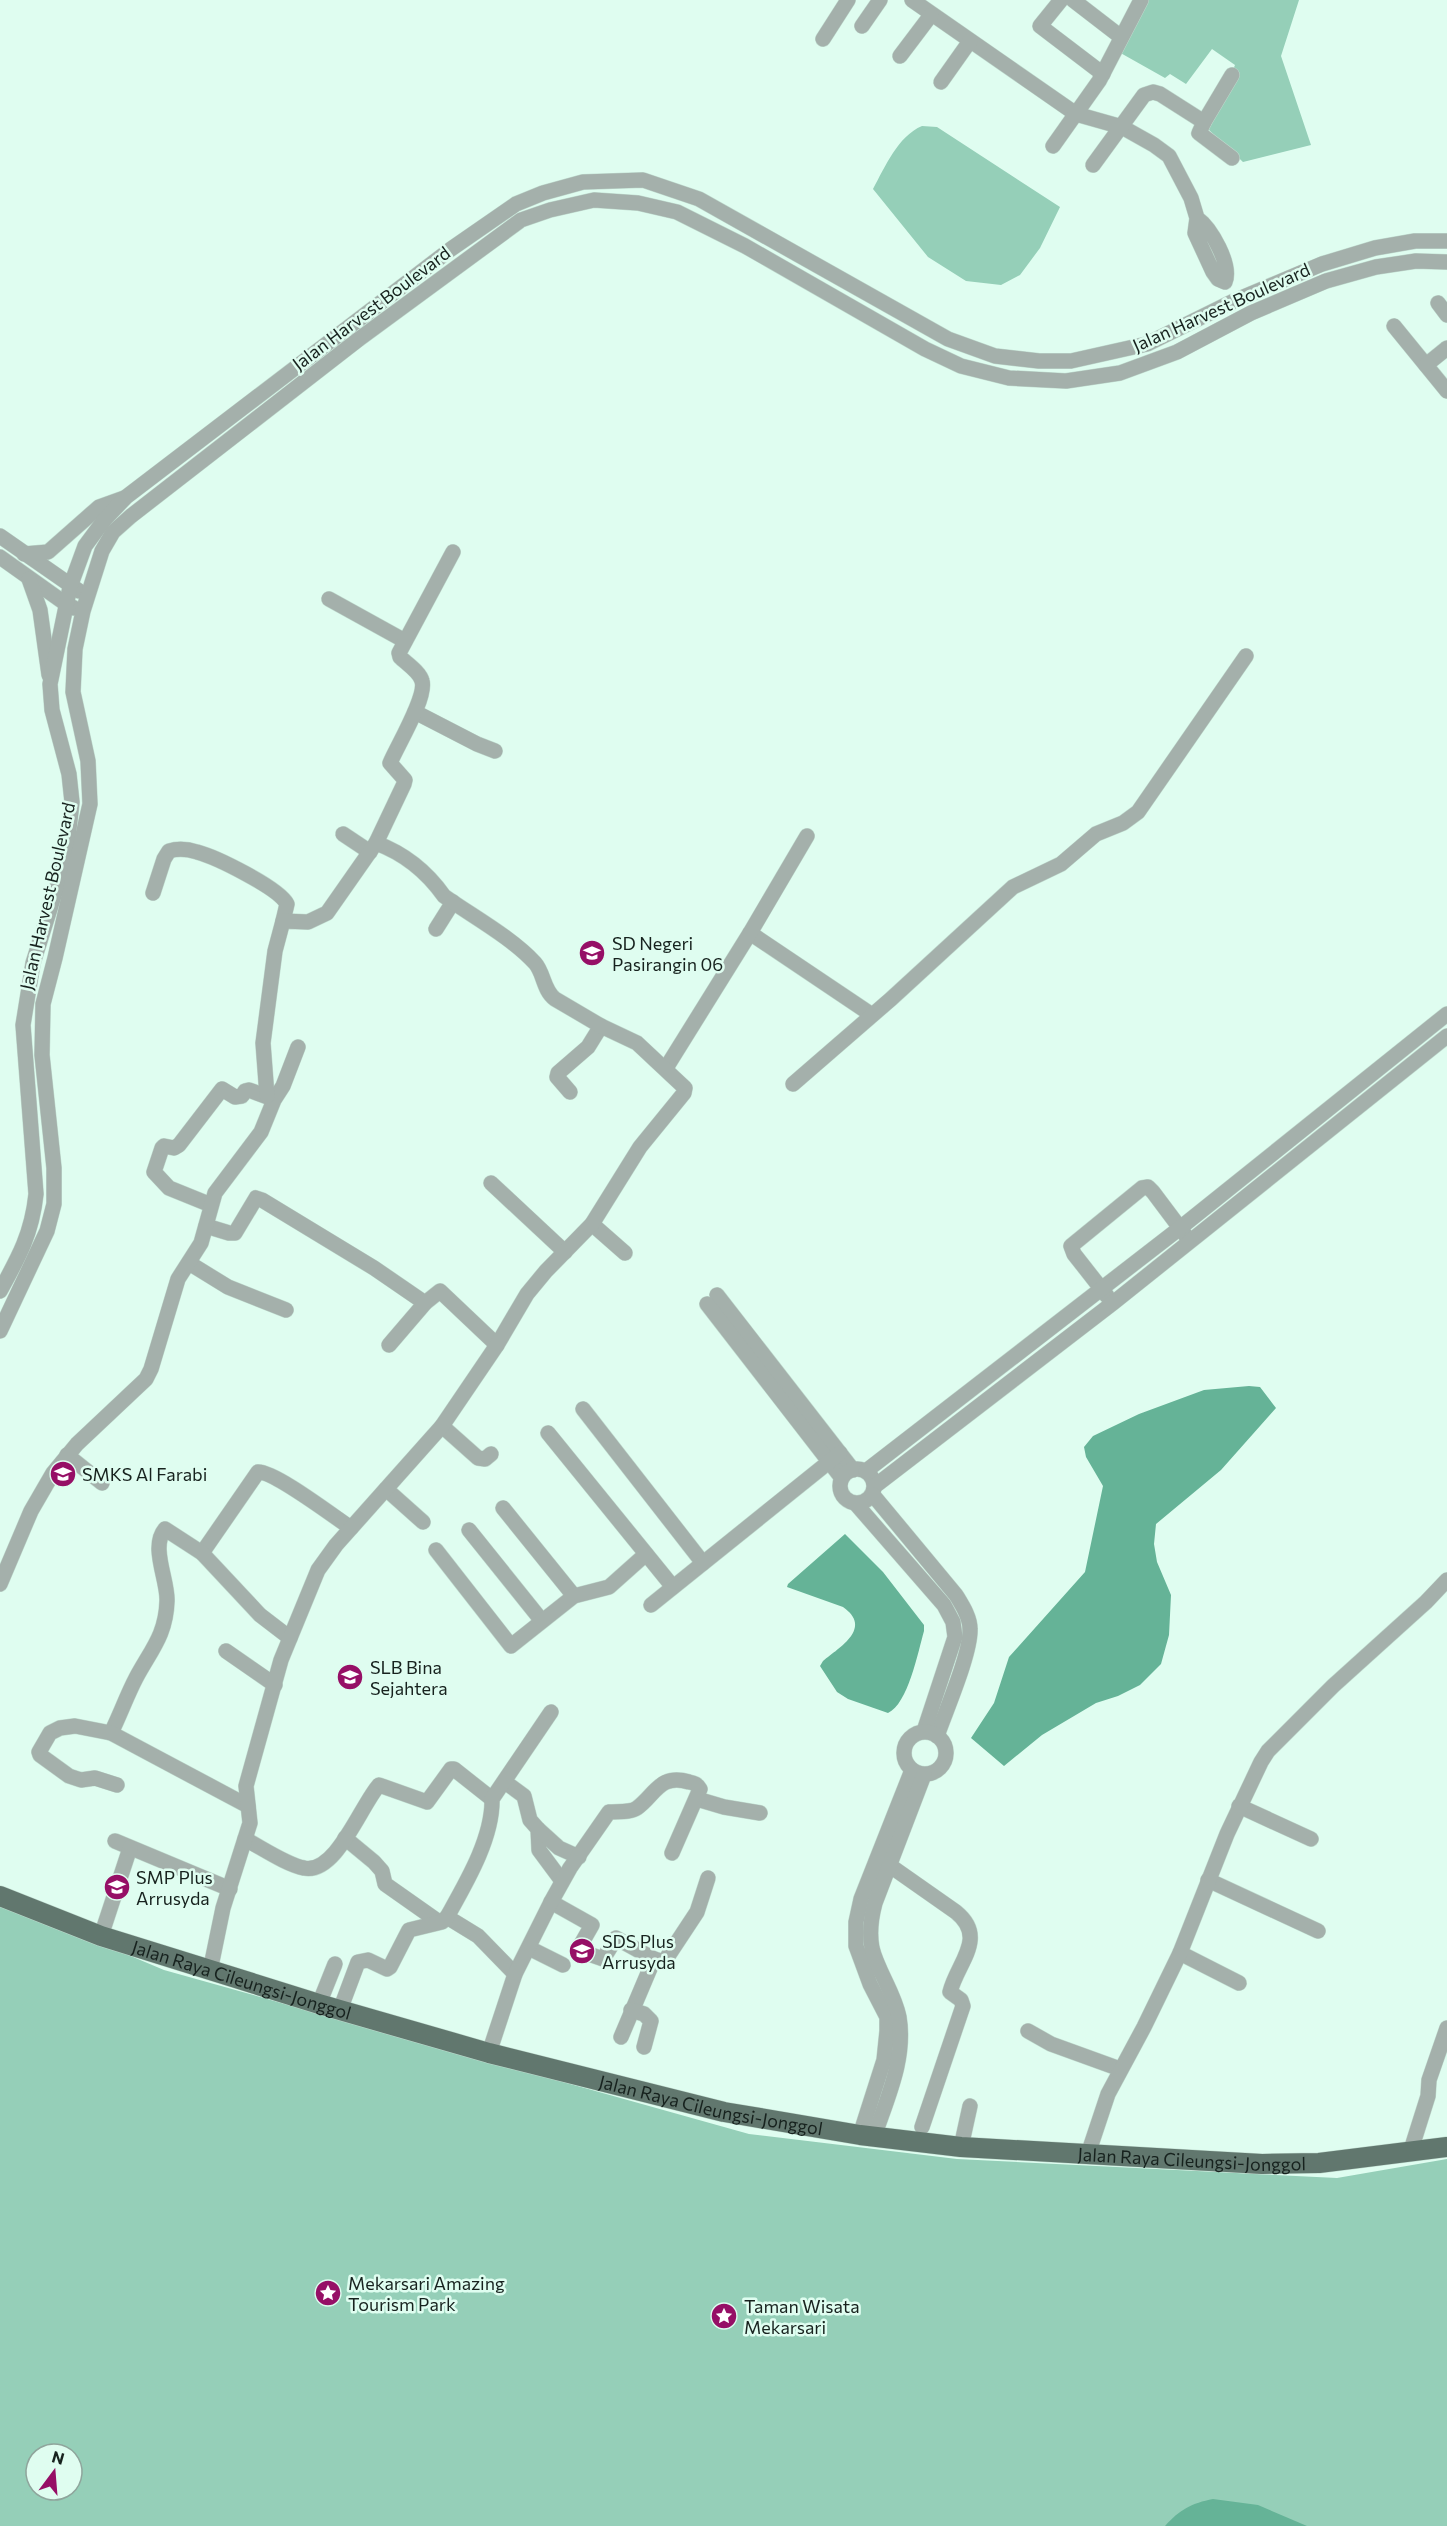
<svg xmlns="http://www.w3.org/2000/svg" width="1447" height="2526" viewBox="0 0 1447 2526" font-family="Commissioner,sans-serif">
	<rect width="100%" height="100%" fill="#dffdf0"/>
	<g fill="#95cfb8" fill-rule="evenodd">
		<path d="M1143,0H1299L1281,56L1311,145L1243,162L1208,129L1235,65L1212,49L1186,84L1170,74L1165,78L1117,51Z"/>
		<path d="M922,126L937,127L1060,207L1040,248L1020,275L1001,285L966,281L928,257L873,189C885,167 898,136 922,126Z"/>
		<path d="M0,1901L164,1970L749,2134L957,2159L1337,2178L1447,2159V2526H0ZM36,2454H72V2490H36Z"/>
	</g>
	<g fill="#65b397">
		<path d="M1249,1386L1260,1387L1276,1408L1221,1470L1156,1524L1154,1544L1157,1562L1171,1595L1169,1635L1161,1664L1140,1685L1118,1696L1096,1703L1042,1735L1004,1766L971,1738L994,1703L1009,1657L1085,1572L1103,1486L1086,1457L1084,1447L1093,1436L1139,1414L1204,1390Z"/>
		<path d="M845,1534L883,1572L924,1625V1631C918,1652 908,1704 888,1713L848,1699L837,1692L820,1666L823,1661C840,1647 873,1628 843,1607L787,1587L788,1584Z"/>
		<path d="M1213,2499L1258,2505L1307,2526H1165C1179,2510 1192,2503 1213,2499Z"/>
	</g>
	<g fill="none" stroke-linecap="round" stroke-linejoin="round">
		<defs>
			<g id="minor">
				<path d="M912,0L1076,114L1122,127L1154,145L1169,156L1191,198L1197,218L1195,233L1213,272L1218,279L1225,282C1232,265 1211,228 1197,218"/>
				<path d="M1061,0L1040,26L1103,74"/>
				<path d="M1073,0L1121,37"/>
				<path d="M862,26L880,0"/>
				<path d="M823,39L848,0"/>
				<path d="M900,56L931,15"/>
				<path d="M941,82L970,41"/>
				<path d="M1204,122L1199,133L1232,158"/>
				<path d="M1053,146L1099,81L1141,0"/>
				<path d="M1093,165L1144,95L1153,92L1160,94L1204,122L1232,75"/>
				<path d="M1438,303L1447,315"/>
				<path d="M1394,326L1447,391"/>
				<path d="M1426,365L1447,348"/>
				<path d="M0,536L79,591"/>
				<path d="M24,554L48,552L99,507L124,498"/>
				<path d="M0,557L66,604L74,608"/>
				<path d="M29,579L40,610L49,675"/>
				<path d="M329,599L405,641"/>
				<path d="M415,712L477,744L495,751"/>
				<path d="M343,834L370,852"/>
				<path d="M376,843L404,784L405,780L390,763C397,746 427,697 422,681C420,672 406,663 400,657L399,653L453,552"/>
				<path d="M153,893L164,859L169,851C178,848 188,849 197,852C216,857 279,888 287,904L283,921"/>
				<path d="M436,929L453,902"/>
				<path d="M750,933L872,1015"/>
				<path d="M666,1068L750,933L807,836"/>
				<path d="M793,1084L891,999L1013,887L1061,864L1096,834L1123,823L1138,812L1246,656"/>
				<path d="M570,1092L557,1077L558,1073L588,1047L601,1026"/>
				<path d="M491,1183L565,1252"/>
				<path d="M211,1205L169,1188L154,1172L162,1148L164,1146L174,1148L179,1145L222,1089L235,1097L242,1096L245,1091L249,1090L273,1099"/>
				<path d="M592,1224L625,1253"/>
				<path d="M206,1226L229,1233H235L256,1198L262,1200L374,1268L425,1303"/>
				<path d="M189,1263L228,1287L286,1310"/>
				<path d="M0,1291C19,1257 32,1233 36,1194L23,1025L33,963L66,858L72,802L69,774L52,710L50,684L70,587L85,546L105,519L126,497L451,249L516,204L543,193L583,182L643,180L699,199L948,339L995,356L1039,361H1071L1147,344L1234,301L1322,264L1375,248L1415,241H1447"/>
				<path d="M717,1295L853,1470"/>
				<path d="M1107,1296L1074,1254L1071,1246L1142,1188L1148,1187L1153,1192L1186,1236"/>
				<path d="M707,1304L841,1477"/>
				<path d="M0,1331L47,1231L54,1204V1168L42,1055L43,1004L55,958L90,804L88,761L73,692L75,649L83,611L102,551L113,532L131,516L359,339L521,220L550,210L594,200L638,203L677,212L745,246L925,349L961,366L1009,378L1066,381L1120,373L1177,352L1251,313L1326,281L1376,267L1416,261L1447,262"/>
				<path d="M389,1345L425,1303L440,1291L497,1345"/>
				<path d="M583,1409L703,1563"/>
				<path d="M442,1426L478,1458L485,1459L491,1454"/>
				<path d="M548,1433L673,1587"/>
				<path d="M67,1455L102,1483"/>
				<circle cx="857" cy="1486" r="17"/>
				<path d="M866,1471L1180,1228L1447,1014"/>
				<path d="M875,1486L1113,1303L1447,1036"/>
				<path d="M386,1489L423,1522"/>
				<path d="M873,1495L956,1595C962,1605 970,1617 970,1629C971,1653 946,1710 937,1736"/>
				<path d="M856,1504L944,1605L953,1622L955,1637L924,1731"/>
				<path d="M503,1508L574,1596"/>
				<path d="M469,1530L542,1621"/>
				<path d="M436,1550L511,1646L574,1596L609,1587L646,1554"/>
				<path d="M202,1553L258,1472C274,1471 333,1516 351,1528"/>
				<path d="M0,1584L31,1511L53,1473L77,1444L146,1379L151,1369L178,1279L201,1243L215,1193L261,1132L274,1100L283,1086L298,1047"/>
				<path d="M651,1605L840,1453"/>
				<path d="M226,1651L275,1685"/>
				<circle cx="925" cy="1753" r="21"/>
				<path d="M111,1733C120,1715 127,1695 136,1678C151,1650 166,1635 167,1601C168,1580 150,1547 165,1529L202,1553L260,1615L290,1638"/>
				<path d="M505,1782L524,1796L530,1820L538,1829L539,1850L562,1881"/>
				<path d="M117,1785L95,1778L81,1780L69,1776L40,1755L39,1752L50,1733L60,1728L75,1726L111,1733L248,1806"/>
				<path d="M697,1799L724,1807L760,1813"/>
				<path d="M1239,1806L1311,1839"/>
				<path d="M538,1829L559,1848L579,1857"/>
				<path d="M345,1838L374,1862L382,1871L385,1884L439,1922"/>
				<path d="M245,1839C262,1848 287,1865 304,1868C336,1875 361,1805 379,1785L427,1802L451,1769H454L492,1799"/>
				<path d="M115,1841L230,1889"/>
				<path d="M889,1865L956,1912C988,1938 957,1963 950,1992L961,2000L963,2006L922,2127"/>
				<path d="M1208,1880L1318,1931"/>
				<path d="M551,1902L592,1925L580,1946V1951L603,1959L616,1938L654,1959L621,2037"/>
				<path d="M101,1936L130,1848"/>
				<path d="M529,1948L563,1965"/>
				<path d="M1180,1953L1239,1983"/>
				<path d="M654,1959L664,1962L697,1912L708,1878"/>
				<path d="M210,1971L223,1908L250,1823L246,1786L281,1660L318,1570L336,1545L442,1426L497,1345L527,1294L546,1271L592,1224L640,1147L684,1093L685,1088L637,1043L601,1026L555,999C543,990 544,973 535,963C511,937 472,916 444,896C427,872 403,853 376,843L327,913L308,922L283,921L275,951L263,1043L267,1096"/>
				<path d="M515,1974L478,1936L447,1917C466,1883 493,1838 492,1799L551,1712"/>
				<path d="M319,2004L335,1964"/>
				<path d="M340,2010L358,1962L368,1960L387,1969L390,1967L409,1930L442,1922L447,1917"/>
				<path d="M631,2010L644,2014L651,2021L644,2047"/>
				<path d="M1028,2031L1051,2044L1120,2069"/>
				<path d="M489,2053L515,1974L551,1902L570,1868L609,1812C617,1811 630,1813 637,1808C655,1795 660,1773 689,1782C694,1783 697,1784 700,1789L672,1853"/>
				<path d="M860,2135L884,2060L887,2031V2017L870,1984L856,1946V1922L861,1899L912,1770"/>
				<path d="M874,2137C887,2098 906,2059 899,2017C894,1992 877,1970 872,1948C869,1933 871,1918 875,1903L924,1775"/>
				<path d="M961,2147L970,2106"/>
				<path d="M1410,2153L1428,2096L1429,2080L1447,2028"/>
				<path d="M1088,2154L1108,2094L1144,2027L1180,1953L1227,1834L1261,1762L1268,1751L1333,1686L1426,1602L1447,1580"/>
			</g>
			<g id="major">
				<path id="s1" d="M0,1896L101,1936L319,2004L489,2053L724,2112L860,2135L961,2147L1262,2164L1319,2163L1447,2147"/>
			</g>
		</defs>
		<use href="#minor" stroke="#bfdace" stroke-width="16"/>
		<use href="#major" stroke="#bfdace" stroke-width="21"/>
		<use href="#minor" stroke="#a4b0ab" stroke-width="15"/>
		<use href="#major" stroke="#61776e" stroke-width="20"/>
	</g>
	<defs>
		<symbol id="school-disc" viewBox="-11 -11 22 22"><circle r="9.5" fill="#960f66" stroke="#dffdf0"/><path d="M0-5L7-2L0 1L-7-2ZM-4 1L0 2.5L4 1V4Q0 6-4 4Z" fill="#fff"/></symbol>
		<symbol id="sight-disc" viewBox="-11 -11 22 22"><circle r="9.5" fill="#960f66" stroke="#dffdf0"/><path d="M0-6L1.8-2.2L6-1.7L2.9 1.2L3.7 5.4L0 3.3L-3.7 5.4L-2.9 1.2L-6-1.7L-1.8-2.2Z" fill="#fff"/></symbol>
	</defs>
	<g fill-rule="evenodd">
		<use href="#school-disc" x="577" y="938" width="30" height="30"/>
		<use href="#school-disc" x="48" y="1459" width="30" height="30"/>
		<use href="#school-disc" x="335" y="1662" width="30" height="30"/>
		<use href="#school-disc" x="102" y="1872" width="30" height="30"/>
		<use href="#school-disc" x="567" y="1936" width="30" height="30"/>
		<use href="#sight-disc" x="313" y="2278" width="30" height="30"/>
		<use href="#sight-disc" x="709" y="2301" width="30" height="30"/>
	</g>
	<g text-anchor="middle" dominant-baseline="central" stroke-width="5" stroke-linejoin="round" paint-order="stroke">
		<g font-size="18" fill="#17221e" stroke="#dffdf0">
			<text transform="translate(1221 307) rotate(-24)">Jalan Harvest Boulevard</text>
			<text transform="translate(371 308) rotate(-37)">Jalan Harvest Boulevard</text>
			<text transform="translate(47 896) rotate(-77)">Jalan Harvest Boulevard</text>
			<text stroke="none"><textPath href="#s1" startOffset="256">Jalan Raya Cileungsi-Jonggol</textPath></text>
			<text stroke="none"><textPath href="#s1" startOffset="742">Jalan Raya Cileungsi-Jonggol</textPath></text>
			<text stroke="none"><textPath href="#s1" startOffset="1227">Jalan Raya Cileungsi-Jonggol</textPath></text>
		</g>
		<g font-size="18" fill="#17221e" stroke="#dffdf0" text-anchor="start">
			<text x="612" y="943">SD Negeri<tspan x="612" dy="21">Pasirangin 06</tspan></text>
			<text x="82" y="1474">SMKS Al Farabi</text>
			<text x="370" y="1667">SLB Bina<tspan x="370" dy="21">Sejahtera</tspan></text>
			<text x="136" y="1877">SMP Plus<tspan x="136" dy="21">Arrusyda</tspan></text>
			<text x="602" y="1941">SDS Plus<tspan x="602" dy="21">Arrusyda</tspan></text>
			<text x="348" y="2283">Mekarsari Amazing<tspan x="348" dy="21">Tourism Park</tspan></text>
			<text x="744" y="2306">Taman Wisata<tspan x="744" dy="21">Mekarsari</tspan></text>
		</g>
	</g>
	<g transform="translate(54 2472) rotate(16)"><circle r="28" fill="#dffdf0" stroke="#8fa59c" stroke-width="1.5"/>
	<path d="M0-4.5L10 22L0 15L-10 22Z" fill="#960f66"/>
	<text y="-9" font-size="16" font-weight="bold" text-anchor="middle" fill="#17221e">N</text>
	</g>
</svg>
